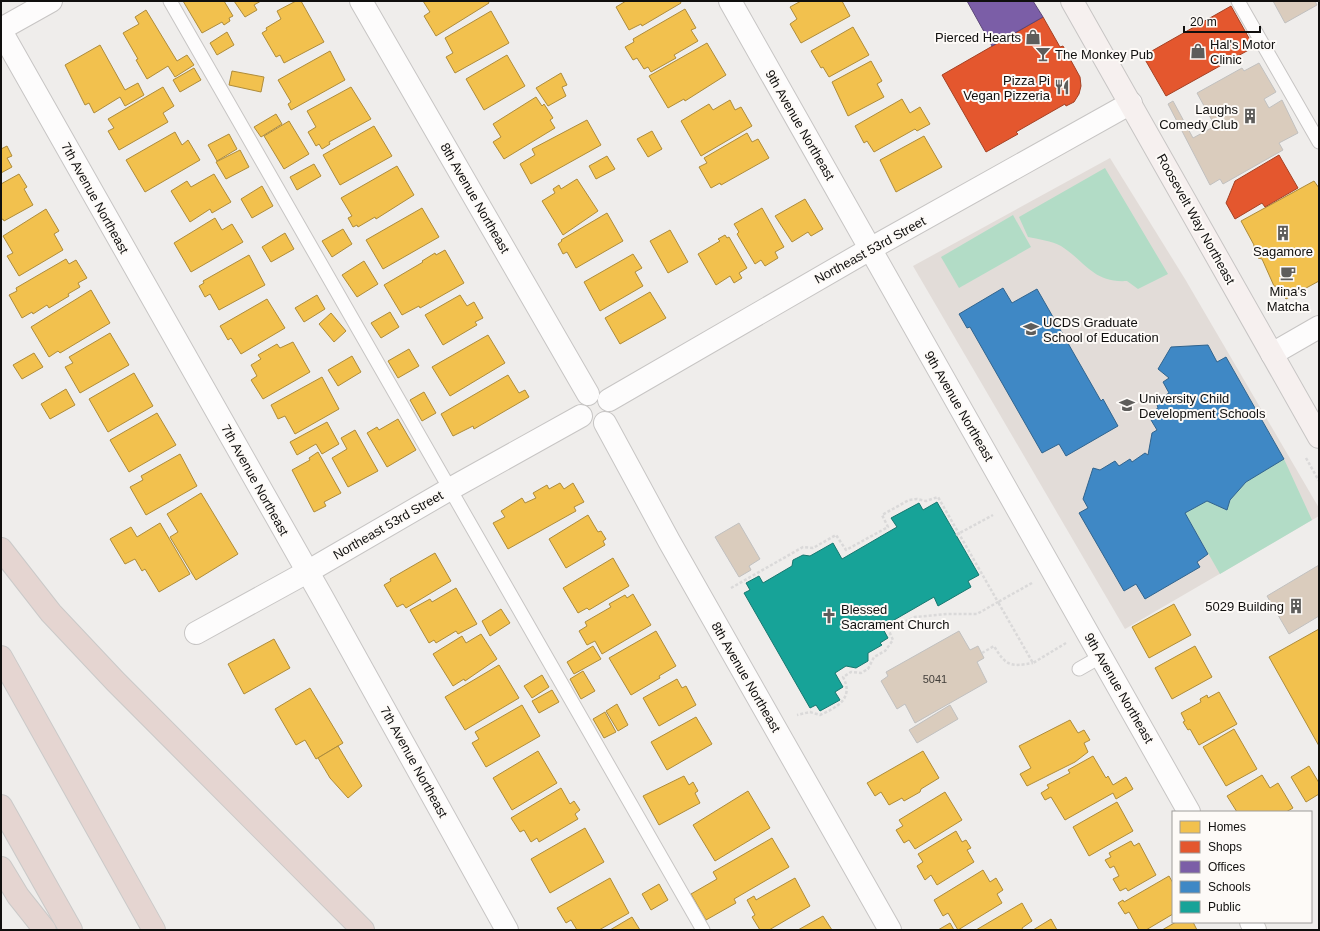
<svg xmlns="http://www.w3.org/2000/svg" width="1320" height="931" viewBox="0 0 1320 931" font-family="Arial,sans-serif">
	<rect width="100%" height="100%" fill="#efedeb"/>
	<path fill="#e2dcd8" d="M1110,158L1185,279L1319,508V516L1125,629L913,266Z"/>
	<g fill="#b2dcc6">
		<path d="M1105,168L1168,274L1138,289L1127,281C1093,283 1086,262 1061,246C1052,241 1038,239 1028,237L1019,217Z"/>
		<path d="M1013,215L1031,247L959,288L941,257Z"/>
		<path d="M1284,459L1312,520L1220,574L1185,513L1207,501L1227,510C1233,483 1262,472 1284,459Z"/>
	</g>
	<g fill="#f2c14e" stroke="#ae8c3b">
		<path d="M183,1H224L233,16L229,18L230,21L224,25L222,22L202,33Z"/>
		<path d="M234,1H261L254,5L257,10L245,17Z"/>
		<path d="M296,1H301L324,42L284,63L280,55L276,57L262,33L267,30L266,28L281,19L277,11Z"/>
		<path d="M423,1H488L489,3L436,36L424,16L430,12Z"/>
		<path d="M626,1H680L681,3L642,26L641,24L629,30L616,7Z"/>
		<path d="M801,1H842L850,16L801,43L790,24L797,19L790,7Z"/>
		<path d="M685,9L696,28L691,30L698,41L674,55L676,58L651,72L648,67L644,69L637,58L633,60L625,47L634,42L633,39Z"/>
		<path d="M146,10L177,61L187,55L194,65L175,77L168,66L147,79L136,60L138,59L123,33L139,24L135,17Z"/>
		<path d="M491,11L509,43L455,73L446,57L453,53L445,38Z"/>
		<path d="M853,27L869,55L829,77L823,67L821,68L811,51Z"/>
		<path d="M227,32L234,45L217,55L210,43Z"/>
		<path d="M707,43L726,75L685,101L684,99L668,108L649,76Z"/>
		<path d="M100,45L125,90L138,83L144,95L125,106L120,97L94,113L89,103L85,105L65,65Z"/>
		<path d="M330,51L345,80L291,110L288,104L291,102L278,80Z"/>
		<path d="M507,55L525,86L484,110L466,79Z"/>
		<path d="M871,61L882,81L877,84L884,97L848,116L832,82Z"/>
		<path d="M194,68L201,80L180,92L173,80Z"/>
		<path d="M232,71L264,77L261,92L229,85Z"/>
		<path d="M561,73L567,85L562,87L566,96L548,106L536,88Z"/>
		<path d="M163,87L174,106L163,113L168,122L119,150L108,131L114,128L108,119Z"/>
		<path d="M351,87L371,119L329,142L330,144L322,149L319,144L316,146L308,132L316,127L307,111Z"/>
		<path d="M536,97L542,106L544,104L553,118L550,120L555,128L504,159L493,142L501,137L493,124Z"/>
		<path d="M902,99L910,113L920,107L930,124L917,131L915,129L874,152L867,141L864,143L855,126Z"/>
		<path d="M730,100L735,110L741,107L752,126L701,156L681,121L709,104L713,110Z"/>
		<path d="M276,114L282,124L261,137L254,127Z"/>
		<path d="M587,120L601,145L531,184L520,164L535,155L532,149Z"/>
		<path d="M289,121L309,154L284,169L264,136Z"/>
		<path d="M374,126L392,156L340,185L323,155Z"/>
		<path d="M652,131L662,149L648,157L637,139Z"/>
		<path d="M175,132L182,145L188,140L200,160L145,192L126,160Z"/>
		<path d="M747,133L752,142L758,139L769,158L721,185L720,183L711,188L699,167L707,163L704,158Z"/>
		<path d="M229,134L237,149L217,161L208,145Z"/>
		<path d="M924,136L942,167L896,192L880,160Z"/>
		<path d="M7,146L12,156L7,158L12,167L1,173V149Z"/>
		<path d="M240,150L249,167L226,179L216,162Z"/>
		<path d="M607,156L615,169L596,179L589,166Z"/>
		<path d="M314,164L321,176L297,190L290,177Z"/>
		<path d="M397,166L414,195L376,219L375,217L358,227L357,225L353,227L348,218L352,216L341,198Z"/>
		<path d="M19,174L27,187L24,189L33,205L4,221L3,219L1,220V184Z"/>
		<path d="M214,174L231,202L212,213L210,209L190,222L171,191L187,181L191,187Z"/>
		<path d="M577,179L598,211L563,235L542,201L555,193L553,189L559,185L561,189Z"/>
		<path d="M1314,181L1319,188V281L1286,299L1279,287L1274,286L1262,259L1258,258L1253,249L1254,245L1241,221Z"/>
		<path d="M262,186L273,206L252,218L241,199Z"/>
		<path d="M805,199L823,229L811,236L808,232L792,242L775,216Z"/>
		<path d="M422,208L439,237L383,269L366,240Z"/>
		<path d="M762,208L784,247L775,252L778,258L765,266L761,260L755,264L737,234L739,232L734,224Z"/>
		<path d="M46,209L59,231L54,234L63,250L19,276L7,256L13,253L3,236Z"/>
		<path d="M607,213L623,241L576,268L567,252L563,254L558,244L562,241L561,240Z"/>
		<path d="M215,218L222,230L232,224L243,242L191,272L174,243Z"/>
		<path d="M343,229L352,244L332,257L322,241Z"/>
		<path d="M670,230L688,262L668,273L650,241Z"/>
		<path d="M285,233L294,249L271,262L262,247Z"/>
		<path d="M725,235L727,238L729,237L747,268L739,273L742,278L734,283L730,276L716,285L698,254L720,241L718,239Z"/>
		<path d="M445,250L464,283L420,308L419,306L402,315L384,285L423,262L422,261L435,253L436,255Z"/>
		<path d="M633,254L642,268L635,272L643,286L600,311L584,282Z"/>
		<path d="M249,255L265,285L219,310L210,294L205,297L199,286L204,283L203,281Z"/>
		<path d="M66,259L69,264L76,260L87,278L78,283L80,287L68,294L69,296L49,308L47,305L33,314L32,312L22,318L9,295L17,291L16,288Z"/>
		<path d="M364,261L378,284L357,297L342,275Z"/>
		<path d="M91,290L110,323L60,353L58,351L49,357L31,327Z"/>
		<path d="M650,292L666,318L620,344L605,318Z"/>
		<path d="M317,295L325,309L304,322L295,308Z"/>
		<path d="M460,295L467,306L474,302L483,318L475,322L477,325L443,345L425,315Z"/>
		<path d="M267,299L285,328L241,354L231,338L228,340L220,326Z"/>
		<path d="M390,312L399,327L381,338L371,323Z"/>
		<path d="M331,313L346,331L334,342L319,324Z"/>
		<path d="M110,333L129,365L80,393L65,367L73,363L69,357Z"/>
		<path d="M488,335L505,363L450,396L432,367Z"/>
		<path d="M293,342L310,372L263,399L251,380L257,376L251,365L261,359L258,355L277,344L280,348Z"/>
		<path d="M409,349L419,366L398,378L388,361Z"/>
		<path d="M34,353L43,367L22,379L13,365Z"/>
		<path d="M352,356L361,372L338,386L328,370Z"/>
		<path d="M134,373L153,406L108,432L89,399Z"/>
		<path d="M508,375L519,393L525,390L529,397L474,429L473,426L453,436L441,414Z"/>
		<path d="M322,377L339,409L295,434L285,416L278,419L271,405Z"/>
		<path d="M66,389L75,405L50,419L41,404Z"/>
		<path d="M424,392L436,413L422,421L410,400Z"/>
		<path d="M157,413L176,445L129,472L110,440Z"/>
		<path d="M398,419L416,450L387,467L367,433L377,427L379,430Z"/>
		<path d="M327,422L339,444L322,454L316,444L297,455L290,442Z"/>
		<path d="M355,430L378,471L348,487L332,458L347,449L341,438Z"/>
		<path d="M318,452L341,493L324,502L326,506L314,512L292,470L310,460L309,458Z"/>
		<path d="M180,454L197,486L146,515L130,487L143,480L141,476Z"/>
		<path d="M560,483L564,489L573,483L584,502L574,507L576,511L508,549L493,523L505,517L501,511L522,498L525,503L536,498L533,493L547,485L549,489Z"/>
		<path d="M201,493L238,554L196,580L170,537L178,532L167,514Z"/>
		<path d="M588,515L598,532L601,531L606,539L603,541L605,545L566,568L549,539Z"/>
		<path d="M160,523L190,574L159,592L145,569L142,571L135,559L125,564L110,539L131,527L137,537Z"/>
		<path d="M435,553L451,581L406,608L403,604L397,607L384,585L391,581L390,579Z"/>
		<path d="M613,558L629,586L589,610L587,608L578,613L563,588Z"/>
		<path d="M456,588L477,624L458,634L456,631L436,643L434,640L429,643L410,610L430,599L432,602Z"/>
		<path d="M633,594L651,625L602,654L595,641L587,645L579,631L587,626L585,622L611,607L609,604L625,595L627,598Z"/>
		<path d="M1174,604L1191,635L1149,658L1132,627Z"/>
		<path d="M501,609L510,623L490,636L482,621Z"/>
		<path d="M1319,629V746L1269,657Z"/>
		<path d="M656,631L676,666L659,676L660,678L631,695L609,658Z"/>
		<path d="M481,634L497,659L465,681L464,679L453,686L433,654L462,636L466,643Z"/>
		<path d="M274,639L290,668L244,694L228,664Z"/>
		<path d="M593,646L601,659L574,674L567,662Z"/>
		<path d="M1195,646L1212,677L1172,699L1155,668Z"/>
		<path d="M499,665L519,698L465,730L445,697Z"/>
		<path d="M583,671L595,691L581,699L570,679Z"/>
		<path d="M542,675L549,687L532,698L524,686Z"/>
		<path d="M677,679L682,688L686,686L696,705L659,726L643,698Z"/>
		<path d="M310,688L343,743L316,759L305,740L296,745L275,709Z"/>
		<path d="M552,690L559,702L539,713L532,701Z"/>
		<path d="M1219,692L1237,724L1199,745L1190,729L1188,730L1183,722L1185,721L1181,713L1201,702L1200,699L1207,695L1208,698Z"/>
		<path d="M617,704L628,725L618,731L606,711Z"/>
		<path d="M522,705L540,736L486,767L472,743L479,739L475,732Z"/>
		<path d="M605,712L616,732L604,738L593,719Z"/>
		<path d="M696,717L712,744L667,770L651,742Z"/>
		<path d="M1070,720L1078,733L1084,730L1090,740L1084,743L1088,752L1075,762L1027,786L1020,774L1031,768L1019,746Z"/>
		<path d="M1234,729L1257,769L1226,786L1203,747Z"/>
		<path d="M338,746L362,786L348,798L330,778L318,758Z"/>
		<path d="M538,751L557,783L512,810L493,778Z"/>
		<path d="M923,751L939,778L921,789L920,792L904,801L902,798L889,805L881,792L875,796L867,783Z"/>
		<path d="M1093,756L1106,778L1108,776L1113,785L1126,777L1133,789L1116,799L1113,793L1065,820L1051,797L1045,800L1041,793L1049,788L1047,785L1070,773L1068,770Z"/>
		<path d="M1309,766L1319,783V794L1306,802L1291,777Z"/>
		<path d="M1262,775L1270,788L1278,783L1293,808L1286,812H1237L1227,796Z"/>
		<path d="M684,776L689,785L693,782L698,791L695,793L700,803L659,825L643,796Z"/>
		<path d="M561,788L570,804L574,801L580,810L575,814L578,819L539,842L537,838L531,842L524,830L520,832L511,818Z"/>
		<path d="M748,791L770,828L715,861L693,825Z"/>
		<path d="M945,792L962,820L915,849L909,840L904,843L896,830L903,826L899,820Z"/>
		<path d="M1117,802L1133,831L1089,856L1073,827Z"/>
		<path d="M585,828L604,862L550,893L531,859Z"/>
		<path d="M956,831L962,842L966,840L971,848L967,850L974,862L937,885L931,875L925,880L917,866L923,862L918,854Z"/>
		<path d="M772,838L789,867L734,899L736,903L706,920L691,894L717,879L713,872Z"/>
		<path d="M1131,841L1134,846L1139,843L1156,875L1128,891L1126,888L1120,891L1113,879L1119,876L1114,866L1110,868L1105,860L1111,857L1109,853Z"/>
		<path d="M983,870L990,882L996,878L1003,890L997,894L1002,903L958,930L948,913L943,916L934,900Z"/>
		<path d="M1169,876L1173,883V914L1146,930H1139L1129,912L1125,914L1118,903L1123,900L1124,902Z"/>
		<path d="M610,878L629,913L599,930H577L571,920L566,923L557,908Z"/>
		<path d="M795,878L810,906L769,930H760L752,917L755,915L747,900L754,896L756,900Z"/>
		<path d="M659,884L668,900L651,910L642,894Z"/>
		<path d="M1022,903L1032,921L1022,928L1023,930H976Z"/>
		<path d="M823,916L832,930H798Z"/>
		<path d="M632,917L640,930H610Z"/>
		<path d="M1051,919L1057,930H1033Z"/>
		<path d="M1176,922H1193L1197,930H1162Z"/>
		<path d="M950,923L954,930H938Z"/>
	</g>
	<g fill="#e4572e" stroke="#a44124">
		<path d="M1231,6L1254,47L1166,96L1143,56Z"/>
		<path d="M1043,17L1060,47L1063,46L1080,77L1081,86L1079,94L1074,102L1066,106L1065,104L1016,132L1018,134L986,152L942,75Z"/>
		<path d="M1279,155L1298,188L1265,207L1262,203L1235,219L1226,203L1235,181Z"/>
	</g>
	<path fill="#7b5ea7" stroke="#5b4679" d="M967,1H1033L1043,17L992,46Z"/>
	<g fill="#3f88c5" stroke="#31648e">
		<path d="M1003,288L1012,303L1037,289L1101,401L1103,399L1118,426L1066,456L1059,444L1042,453L970,327L967,328L959,314Z"/>
		<path d="M1208,345L1217,362L1226,357L1284,459L1246,482L1230,500L1227,510L1207,501L1185,513L1208,554L1197,562L1200,567L1145,599L1136,584L1124,591L1079,513L1088,508L1083,499L1093,468L1100,470L1115,461L1119,466L1130,459L1132,462L1145,453L1148,455L1152,433L1157,430L1148,415L1158,408L1156,401L1169,393L1163,382L1169,378L1158,369L1171,347Z"/>
	</g>
	<path fill="#17a398" stroke="#15776f" d="M937,502L979,575L968,581L971,587L938,606L934,597L882,627L888,638L880,643L882,645L868,653V661L856,668L846,666L835,673L843,687L835,692L840,700L820,711L816,705L810,708L744,593L750,590L746,583L759,576L763,583L792,566L793,560L803,555L810,556L833,543L842,559L897,527L891,518L919,503L923,510Z"/>
	<g fill="#daccbd" stroke="#c1c0bf">
		<path d="M1273,1H1315L1317,5L1285,23Z"/>
		<path d="M1259,63L1276,92L1264,99L1269,108L1282,100L1298,133L1279,143L1283,150L1223,184L1220,179L1210,185L1168,104L1173,101L1193,138L1215,126L1197,93L1242,68L1244,71Z"/>
		<path d="M739,523L760,559L749,566L751,570L739,577L715,537Z"/>
		<path d="M1319,565V616L1289,634L1267,596Z"/>
		<path d="M959,631L970,650L978,646L984,658L977,662L987,682L915,723L905,704L897,709L881,681L888,676L886,672Z"/>
		<path d="M950,705L958,719L917,743L909,730Z"/>
	</g>
	<g fill="none" stroke-linecap="round" stroke-linejoin="round">
		<defs>
			<g id="lane">
				<path d="M170,1L703,930"/>
				<path d="M1238,1L1319,142"/>
				<path d="M1079,669L1100,657"/>
			</g>
			<g id="street">
				<path d="M361,1L588,394"/>
				<path d="M730,1L1189,812"/>
				<path d="M1,29L51,1"/>
				<path d="M1,31L322,597L507,930"/>
				<path d="M1272,354L1319,327"/>
				<path d="M609,400L870,249L1131,103"/>
				<path d="M605,423L669,541L890,930"/>
				<path d="M196,633L307,572L450,489L581,416"/>
				<path d="M1251,922L1255,930"/>
			</g>
			<path id="secondary" d="M1072,1L1319,437"/>
			<g id="highway">
				<path d="M1,549L51,613L115,681L363,930"/>
				<path d="M1,657L154,930"/>
				<path d="M1,806L71,930"/>
				<path d="M1,868L18,896L45,930"/>
			</g>
		</defs>
		<use href="#lane" stroke="#c7c5c4" stroke-width="15"/>
		<use href="#street" stroke="#c7c5c4" stroke-width="24"/>
		<use href="#secondary" stroke="#c7c5c4" stroke-width="24"/>
		<use href="#highway" stroke="#cac9c8" stroke-width="24"/>
		<g stroke="#dad9d9" stroke-width="2.5" stroke-dasharray="3 2" stroke-linecap="butt">
			<path d="M1306,458L1319,481"/>
			<path d="M956,535L993,515"/>
			<path d="M1032,583L998,602L1033,663L1066,643"/>
			<path d="M731,588L803,547L813,548L836,535L846,550L888,527L882,515L909,500L917,499L926,501L938,497L998,602L977,614H947L915,617L888,629L893,640L885,651L874,657L868,669L861,673L851,672L843,677C854,698 838,707 820,715L810,712L797,715"/>
			<path d="M982,653L994,646C1006,666 1010,667 1033,663"/>
		</g>
		<use href="#lane" stroke="#fdfcfc" stroke-width="13"/>
		<use href="#street" stroke="#fdfcfc" stroke-width="22"/>
		<use href="#secondary" stroke="#f6f0ef" stroke-width="22"/>
		<use href="#highway" stroke="#e5d5d1" stroke-width="22"/>
	</g>
	<defs>
		<symbol id="shop-bare" viewBox="-9 -9 18 18"><path d="M-5-2.5h2.3a2.7 3.5 0 0 1 5.4 0H5L5.5 6h-11ZM-1.5-2.5h3a1.5 2.3 0 0 0-3 0Z" fill="#5e5d5b" stroke="#fdfaf7" stroke-width="2.5" paint-order="stroke"/></symbol>
		<symbol id="bar-bare" viewBox="-9 -9 18 18"><path d="M-6-5H6L.8 .8V4.5H3.5V6h-7V4.5H-.8V.8Z" fill="#5e5d5b" stroke="#fdfaf7" stroke-width="2.5" paint-order="stroke"/></symbol>
		<symbol id="restaurant-bare" viewBox="-9 -9 18 18"><path d="M-5-6h1v4h1v-4h1v4h1v-4h1v5L-1.5 .5V6h-2V.5L-5-1ZM5-6V6H3V1.5H1.5Q1.5-4 5-6Z" fill="#5e5d5b" stroke="#fdfaf7" stroke-width="2.5" paint-order="stroke"/></symbol>
		<symbol id="building-bare" viewBox="-9 -9 18 18"><path d="M-4-6H4V6H1V3H-1V6H-4ZM-2.5-4.3h1.7v1.8h-1.7ZM.8-4.3h1.7v1.8H.8ZM-2.5-1h1.7V.8h-1.7ZM.8-1h1.7V.8H.8Z" fill="#5e5d5b" stroke="#fdfaf7" stroke-width="2.5" paint-order="stroke"/></symbol>
		<symbol id="cafe-bare" viewBox="-9 -9 18 18"><path d="M-5.5-4.5H6V0H3Q3 3.5 0 3.5H-2.5Q-5.5 3.5-5.5 0ZM3-3.2v2h1.7v-2ZM-6 4.5H4V6H-6Z" fill="#5e5d5b" stroke="#fdfaf7" stroke-width="2.5" paint-order="stroke"/></symbol>
		<symbol id="university-bare" viewBox="-9 -9 18 18"><path d="M0-5L7-2L0 1L-7-2ZM-4 1L0 2.5L4 1V4Q0 6-4 4Z" fill="#5e5d5b" stroke="#fdfaf7" stroke-width="2.5" paint-order="stroke"/></symbol>
		<symbol id="school-bare" viewBox="-9 -9 18 18"><path d="M0-5L7-2L0 1L-7-2ZM-4 1L0 2.5L4 1V4Q0 6-4 4Z" fill="#5e5d5b" stroke="#fdfaf7" stroke-width="2.5" paint-order="stroke"/></symbol>
		<symbol id="church-bare" viewBox="-9 -9 18 18"><path d="M-1.2-6h2.4v3.5h3.3v2.4h-3.3V6h-2.4V-.1h-3.3v-2.4h3.3Z" fill="#5e5d5b" stroke="#fdfaf7" stroke-width="2.5" paint-order="stroke"/></symbol>
	</defs>
	<g fill-rule="evenodd">
		<use href="#shop-bare" x="1022" y="26" width="22" height="22"/>
		<use href="#shop-bare" x="1187" y="40" width="22" height="22"/>
		<use href="#bar-bare" x="1032" y="43" width="22" height="22"/>
		<use href="#restaurant-bare" x="1051" y="76" width="22" height="22"/>
		<use href="#building-bare" x="1239" y="105" width="22" height="22"/>
		<use href="#building-bare" x="1272" y="222" width="22" height="22"/>
		<use href="#cafe-bare" x="1277" y="262" width="22" height="22"/>
		<use href="#university-bare" x="1020" y="318" width="22" height="22"/>
		<use href="#school-bare" x="1116" y="394" width="22" height="22"/>
		<use href="#building-bare" x="1285" y="595" width="22" height="22"/>
		<use href="#church-bare" x="818" y="605" width="22" height="22"/>
	</g>
	<g text-anchor="middle" dominant-baseline="central" stroke-width="4" stroke-linejoin="round" paint-order="stroke">
		<g font-size="11" fill="#423e3a">
			<text x="935" y="679">5041</text>
		</g>
		<g font-size="13" fill="#100f0e" stroke="#fdfaf7" text-anchor="start">
			<text x="1021" y="37" text-anchor="end">Pierced Hearts</text>
			<text x="1210" y="44">Hal's Motor<tspan x="1210" dy="15">Clinic</tspan></text>
			<text x="1055" y="54">The Monkey Pub</text>
			<text x="1050" y="80" text-anchor="end">Pizza Pi<tspan x="1050" dy="15">Vegan Pizzeria</tspan></text>
			<text x="1238" y="109" text-anchor="end">Laughs<tspan x="1238" dy="15">Comedy Club</tspan></text>
			<text x="1283" y="251" text-anchor="middle">Sagamore</text>
			<text x="1288" y="291" text-anchor="middle">Mina's<tspan x="1288" dy="15">Matcha</tspan></text>
			<text x="1043" y="322">UCDS Graduate<tspan x="1043" dy="15">School of Education</tspan></text>
			<text x="1139" y="398">University Child<tspan x="1139" dy="15">Development Schools</tspan></text>
			<text x="1284" y="606" text-anchor="end">5029 Building</text>
			<text x="841" y="609">Blessed<tspan x="841" dy="15">Sacrament Church</tspan></text>
		</g>
		<g font-size="13" fill="#100f0e" stroke="#fdfaf7">
			<text transform="translate(800 125) rotate(60)">9th Avenue Northeast</text>
			<text transform="translate(95 198) rotate(61)">7th Avenue Northeast</text>
			<text transform="translate(475 198) rotate(60)">8th Avenue Northeast</text>
			<text transform="translate(1196 219) rotate(61)">Roosevelt Way Northeast</text>
			<text transform="translate(870 250) rotate(-29)">Northeast 53rd Street</text>
			<text transform="translate(959 406) rotate(60)">9th Avenue Northeast</text>
			<text transform="translate(255 480) rotate(61)">7th Avenue Northeast</text>
			<text transform="translate(388 525) rotate(-30)">Northeast 53rd Street</text>
			<text transform="translate(746 677) rotate(60)">8th Avenue Northeast</text>
			<text transform="translate(1119 688) rotate(60)">9th Avenue Northeast</text>
			<text transform="translate(414 762) rotate(61)">7th Avenue Northeast</text>
		</g>
	</g>
	<rect width="1320" height="931" fill="none" stroke="#100f0e" stroke-width="4"/>
	<rect x="1172" y="811" width="140" height="112" fill="#fdfaf7" stroke="#9e9c9a"/>
	<rect x="1180" y="821" width="20" height="12" fill="#f2c14e" stroke="#9e9c9a"/>
	<text x="1208" y="831" font-size="12" fill="#100f0e">Homes</text>
	<rect x="1180" y="841" width="20" height="12" fill="#e4572e" stroke="#9e9c9a"/>
	<text x="1208" y="851" font-size="12" fill="#100f0e">Shops</text>
	<rect x="1180" y="861" width="20" height="12" fill="#7b5ea7" stroke="#9e9c9a"/>
	<text x="1208" y="871" font-size="12" fill="#100f0e">Offices</text>
	<rect x="1180" y="881" width="20" height="12" fill="#3f88c5" stroke="#9e9c9a"/>
	<text x="1208" y="891" font-size="12" fill="#100f0e">Schools</text>
	<rect x="1180" y="901" width="20" height="12" fill="#17a398" stroke="#9e9c9a"/>
	<text x="1208" y="911" font-size="12" fill="#100f0e">Public</text>
	<path d="M1184 26v6h76v-6" fill="none" stroke="#100f0e" stroke-width="2"/>
	<text x="1190" y="26" font-size="12" fill="#100f0e" stroke="#fdfaf7" stroke-width="3" paint-order="stroke">20 m</text>
</svg>
